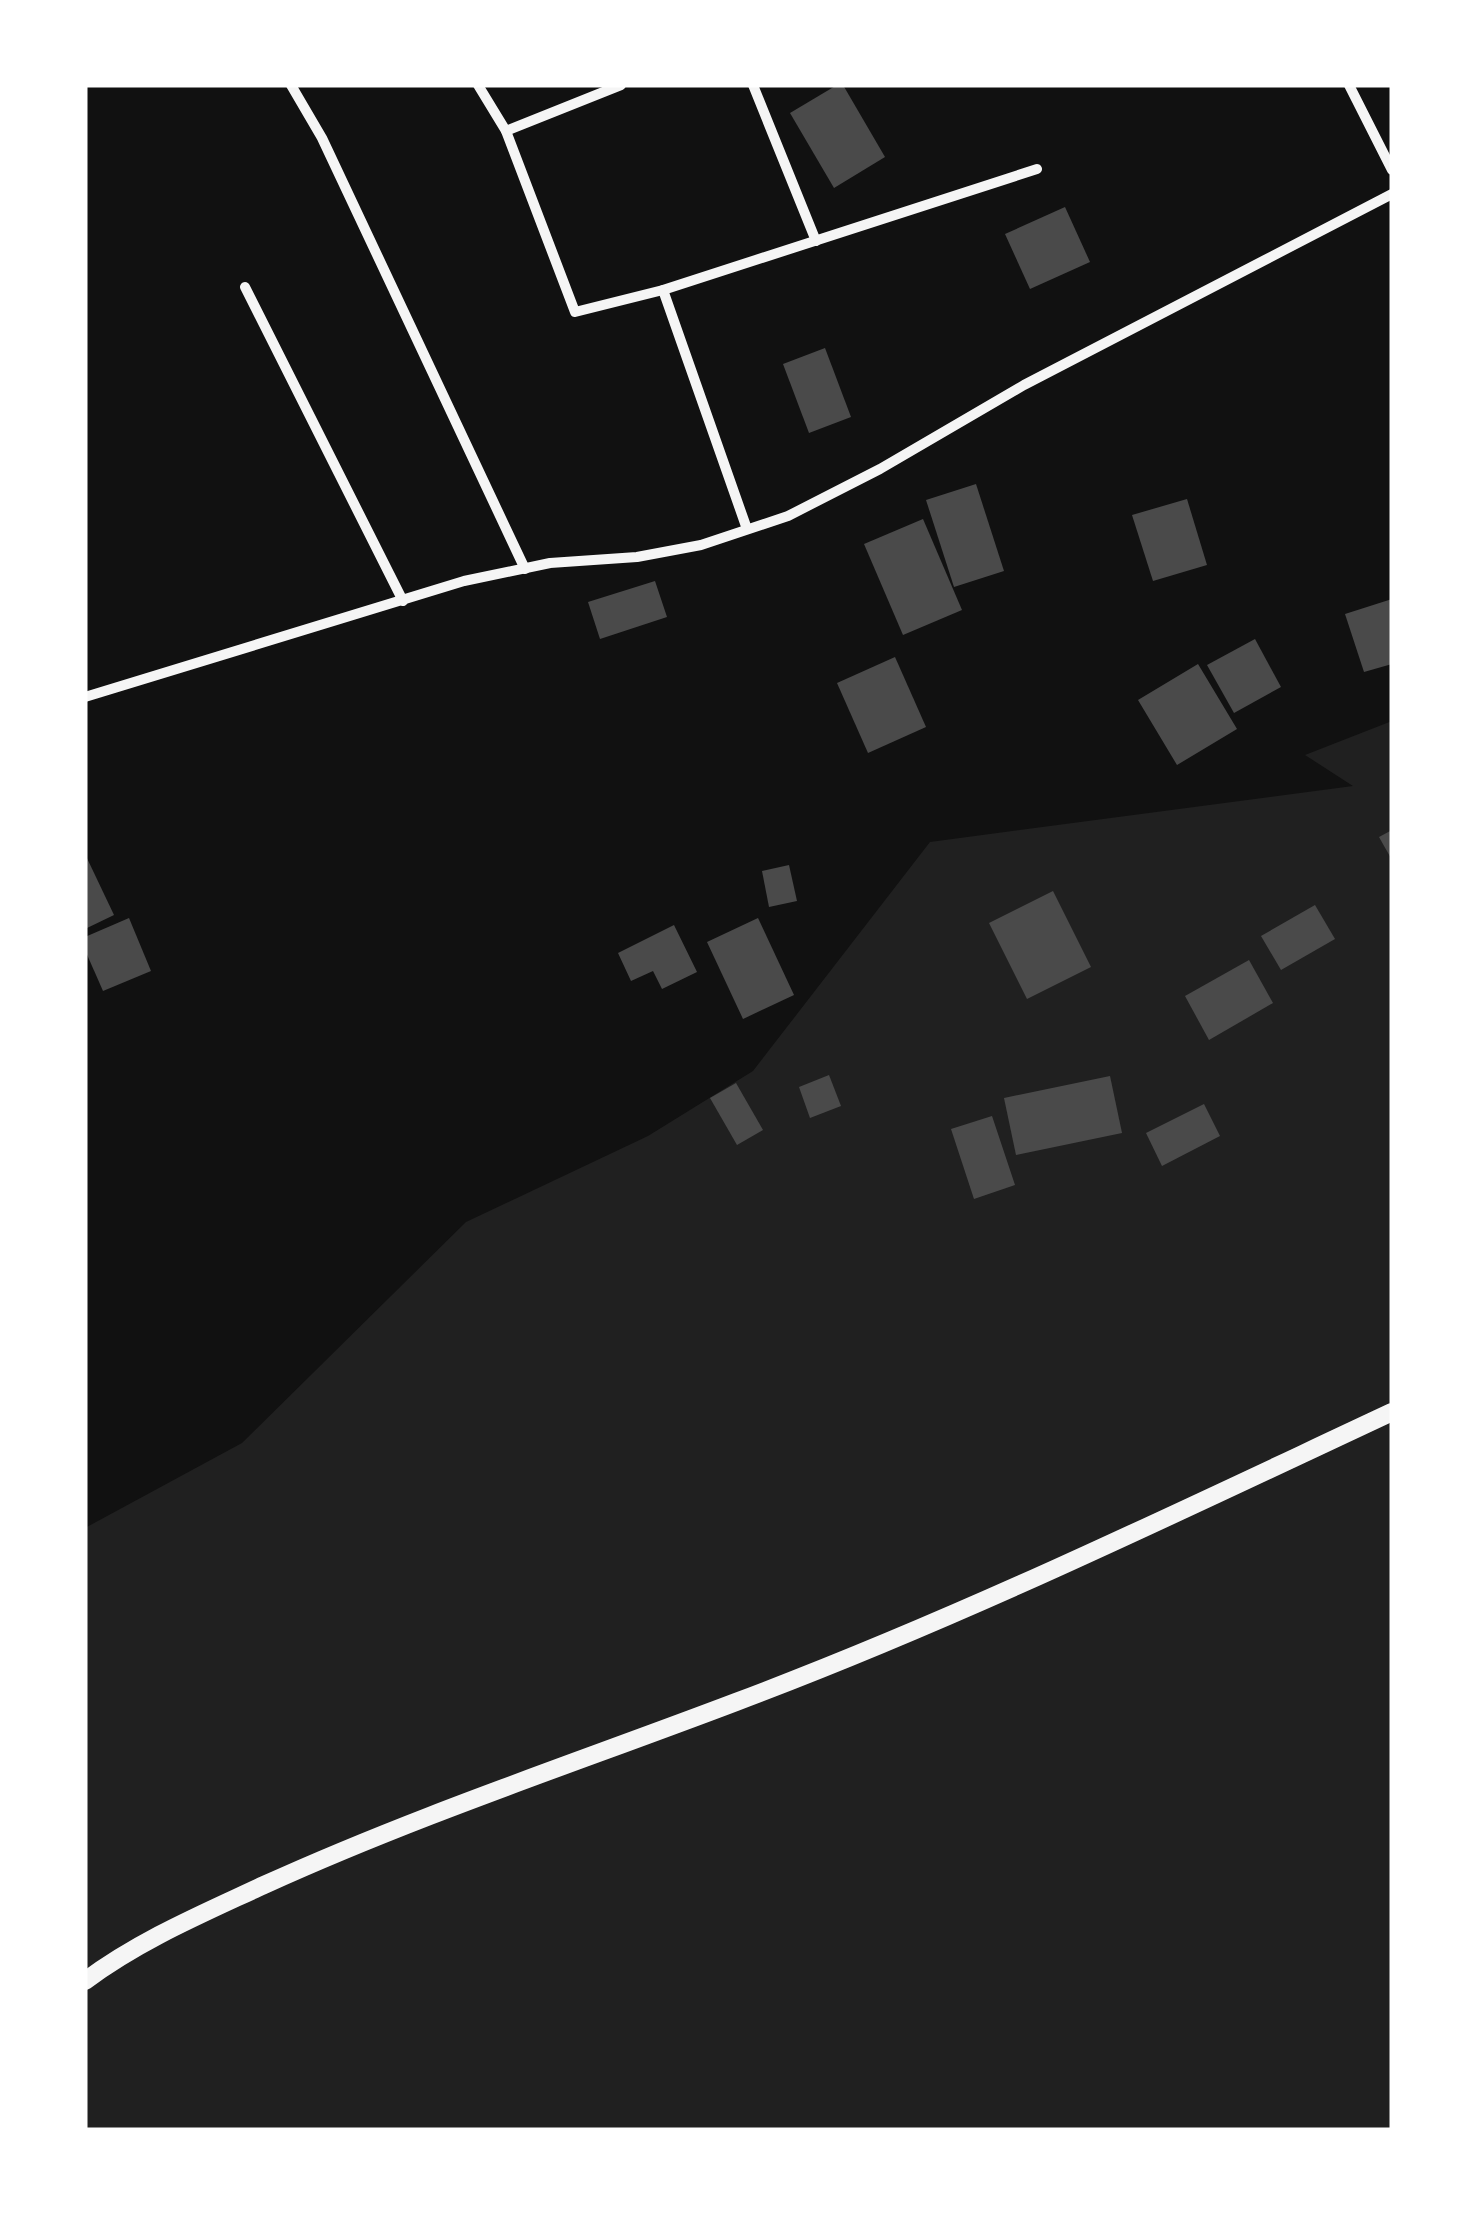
<svg xmlns="http://www.w3.org/2000/svg" width="1477" height="2215" viewBox="0 0 1477 2215" font-family="Mulish,sans-serif">
	<rect width="100%" height="100%" fill="#111"/>
	<path fill="#202020" d="M1392,721V2130H85V1528L242,1443L466,1222L648,1136L753,1071L930,842L1353,786L1305,755Z"/>
	<g fill="#4a4a4a">
		<path d="M837,85H843L885,157L834,188L790,113Z"/>
		<path d="M1065,207L1090,262L1030,289L1005,234Z"/>
		<path d="M825,348L851,417L809,433L783,364Z"/>
		<path d="M976,484L1004,571L954,587L926,500Z"/>
		<path d="M1187,499L1207,565L1153,581L1132,515Z"/>
		<path d="M923,519L962,610L903,635L864,544Z"/>
		<path d="M655,581L667,617L600,639L588,602Z"/>
		<path d="M1392,599V664L1364,672L1345,614Z"/>
		<path d="M1255,639L1281,687L1234,713L1207,665Z"/>
		<path d="M895,657L926,727L868,753L837,683Z"/>
		<path d="M1198,664L1237,729L1177,765L1138,700Z"/>
		<path d="M1392,830V860L1379,837Z"/>
		<path d="M85,854L114,915L85,929Z"/>
		<path d="M789,865L797,901L769,907L762,871Z"/>
		<path d="M1053,891L1091,967L1027,999L989,923Z"/>
		<path d="M1315,905L1335,939L1281,970L1261,936Z"/>
		<path d="M129,918L151,971L103,991L85,950V937Z"/>
		<path d="M758,918L794,995L743,1019L707,942Z"/>
		<path d="M674,925L697,972L662,989L653,971L631,981L618,953Z"/>
		<path d="M1249,960L1273,1003L1209,1040L1185,996Z"/>
		<path d="M829,1075L841,1106L810,1118L799,1087Z"/>
		<path d="M1110,1076L1122,1133L1016,1155L1004,1098Z"/>
		<path d="M736,1083L763,1130L737,1145L710,1098Z"/>
		<path d="M1204,1104L1220,1136L1162,1166L1146,1133Z"/>
		<path d="M992,1116L1015,1185L974,1199L951,1129Z"/>
	</g>
	<g fill="none" stroke-linecap="round" stroke-linejoin="round">
		<g stroke="#f5f5f5" stroke-width="10">
			<path d="M291,85L322,138L525,569"/>
			<path d="M478,85L506,131L575,312L663,290L1037,169"/>
			<path d="M753,85L816,241"/>
			<path d="M1349,85L1392,170"/>
			<path d="M506,131L621,85"/>
			<path d="M245,287L403,601"/>
			<path d="M663,290L747,529"/>
			<path d="M85,697L464,581L550,563L637,557L701,545L788,516L880,469L1024,385L1392,194"/>
		</g>
		<path stroke="#f5f5f5" stroke-width="18" d="M85,1981C140,1940 202,1914 264,1885C418,1815 578,1762 736,1702C960,1618 1176,1513 1392,1412"/>
	</g>
	<rect width="1477" height="2215" fill="none" stroke="#ffffff" stroke-width="175"/>
</svg>
